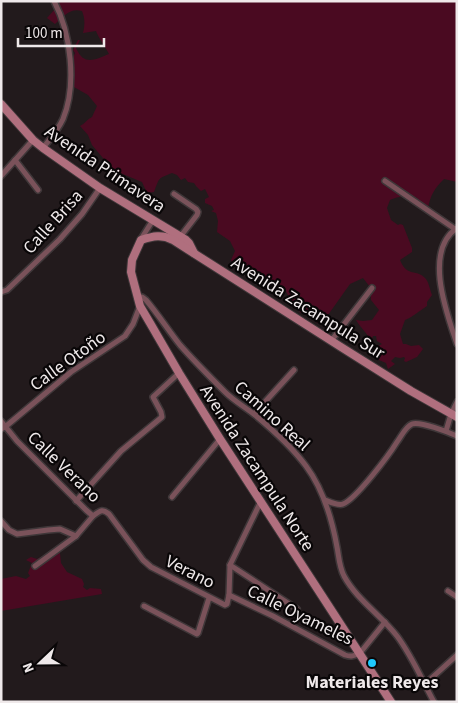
<svg xmlns="http://www.w3.org/2000/svg" width="458" height="703" viewBox="0 0 458 703" font-family="'Source Sans 3',sans-serif">
	<rect width="100%" height="100%" fill="#221a1c"/>
	<g fill="#4a0a21">
		<path d="M58,1H457V182L444,179C435,188 430,195 428,209L424,210C422,207 419,201 417,198C410,193 397,197 390,200L387,208L391,220L398,225L400,224L403,225L412,248V252L400,260C407,278 417,268 426,279C429,283 430,290 432,295L427,302V306C419,311 413,317 405,320L400,334L403,344H406L411,346L419,345L423,349L417,357L406,362L404,361L405,358L404,357L400,358L395,357L391,361L395,364L388,369L386,363L379,360L377,356L380,350L376,347L382,344L377,341L376,336H373L371,341C368,338 368,335 365,332C362,328 359,325 356,320L363,321L372,320L379,310L371,300L370,287L363,278L350,284L328,315L326,320L317,323C312,315 311,312 301,313C299,311 298,309 296,306C292,299 288,297 285,289L274,287L270,284L265,282L262,279L249,272L245,267H234L231,260L235,251L230,241L217,232L218,221L216,213L211,211L214,210L212,206L205,203V199L209,197L205,189L201,191L196,186L194,183L188,182L185,178L181,180L177,175L172,173C157,179 160,177 154,192L147,193L142,182L113,170L92,145L88,135L80,126C85,124 87,119 92,117L97,106L88,95L67,83L69,80C65,71 72,61 75,53L73,50L78,40H80L76,48C84,66 94,60 109,54C105,46 99,39 96,31L83,33C85,25 85,18 82,11C69,8 65,16 55,24L47,18L55,9Z"/>
		<path d="M52,551L60,553L61,563L67,572L82,579L84,584L83,587L87,590L90,588L101,589L102,594L1,611V579L16,576L26,579L30,576L28,573L32,563L26,560L31,557L37,559Z"/>
	</g>
	<g fill="none" stroke-linecap="round" stroke-linejoin="round">
		<defs>
			<g id="street">
				<path d="M43,148C50,139 58,130 63,119C77,85 71,33 54,1"/>
				<path d="M15,160L38,190"/>
				<path d="M1,176L33,140"/>
				<path d="M385,181L455,229"/>
				<path d="M174,194L196,209L198,212L197,215L180,237"/>
				<path d="M457,228C423,251 447,314 457,344"/>
				<path d="M141,239L153,220"/>
				<path d="M1,292L7,290L60,239L82,214L100,188"/>
				<path d="M137,297H142L146,300C158,314 168,330 180,345C194,361 210,377 225,392C234,401 245,407 255,415C273,430 292,447 306,466C323,489 332,519 337,547C339,557 339,566 344,576C357,600 381,615 397,636C412,656 422,680 434,702"/>
				<path d="M331,341L372,288"/>
				<path d="M254,414L294,370"/>
				<path d="M1,421L17,441L86,510L93,516C100,511 102,508 109,514L143,560L151,567L225,605L227,604L229,595L230,565L261,501"/>
				<path d="M1,429L5,427L71,372L125,336L133,324L140,306"/>
				<path d="M446,431L451,414L457,402"/>
				<path d="M172,497L220,439"/>
				<path d="M325,500C330,502 338,506 343,504C356,499 389,455 397,442C401,437 405,427 412,424C420,421 448,432 457,436"/>
				<path d="M76,501L121,451L162,417L161,412L153,397L179,373"/>
				<path d="M1,521L9,530L17,534L48,530L60,529L76,536"/>
				<path d="M230,565L297,609"/>
				<path d="M35,566L76,536L93,516"/>
				<path d="M448,591L457,597"/>
				<path d="M229,595L273,616L345,655C351,657 354,656 360,653L385,622"/>
				<path d="M144,606L197,634L198,633L209,598"/>
				<path d="M425,684L457,655"/>
			</g>
			<g id="secondary">
				<path d="M1,104L33,140L43,148L100,188L186,240L189,243L194,253"/>
				<path d="M391,702L220,439L179,373L150,323L140,306L131,272L132,260L141,240C153,236 162,234 173,240L341,347L411,391L457,417"/>
			</g>
		</defs>
		<use href="#street" stroke="#3f3739" stroke-width="8"/>
		<use href="#secondary" stroke="#3f3739" stroke-width="10"/>
		<use href="#street" stroke="#7a525a" stroke-width="5"/>
		<use href="#secondary" stroke="#b06f7e" stroke-width="8"/>
	</g>
	<circle fill="#20c9fd" stroke="#090607" stroke-width="2" cx="372" cy="663" r="5"/>
	<g text-anchor="middle" dominant-baseline="central" stroke-width="4.5" stroke-linejoin="round" paint-order="stroke">
		<g font-size="18" fill="#efe9ea" stroke="#090607">
			<text transform="translate(105 169) rotate(34)">Avenida Primavera</text>
			<text transform="translate(53 222) rotate(-48)">Calle Brisa</text>
			<text transform="translate(308 308) rotate(32)">Avenida Zacampula Sur</text>
			<text transform="translate(68 361) rotate(-36)">Calle Otoño</text>
			<text transform="translate(272 416) rotate(42)">Camino Real</text>
			<text transform="translate(64 467) rotate(44)">Calle Verano</text>
			<text transform="translate(257 468) rotate(57)">Avenida Zacampula Norte</text>
			<text transform="translate(190 572) rotate(27)">Verano</text>
			<text transform="translate(300 615) rotate(26)">Calle Oyameles</text>
		</g>
		<g font-size="18" font-weight="bold" fill="#efe9ea" stroke="#090607">
			<text x="372" y="682">Materiales Reyes</text>
		</g>
	</g>
	<rect width="458" height="703" fill="none" stroke="#efe9ea" stroke-width="5"/>
	<g transform="translate(40 663) rotate(248)" stroke="#090607" stroke-width="4" paint-order="stroke">
	<path d="M0-4L9 19L0 12L-9 19Z" fill="#efe9ea"/>
	<text y="-8" font-size="14" font-weight="bold" text-anchor="middle" fill="#efe9ea">N</text>
	</g>
	<path d="M18 38v8h86v-8" fill="none" stroke="#efe9ea" stroke-width="2.5"/>
	<text x="25" y="38" font-size="15" fill="#efe9ea" stroke="#090607" stroke-width="4" paint-order="stroke">100 m</text>
</svg>
